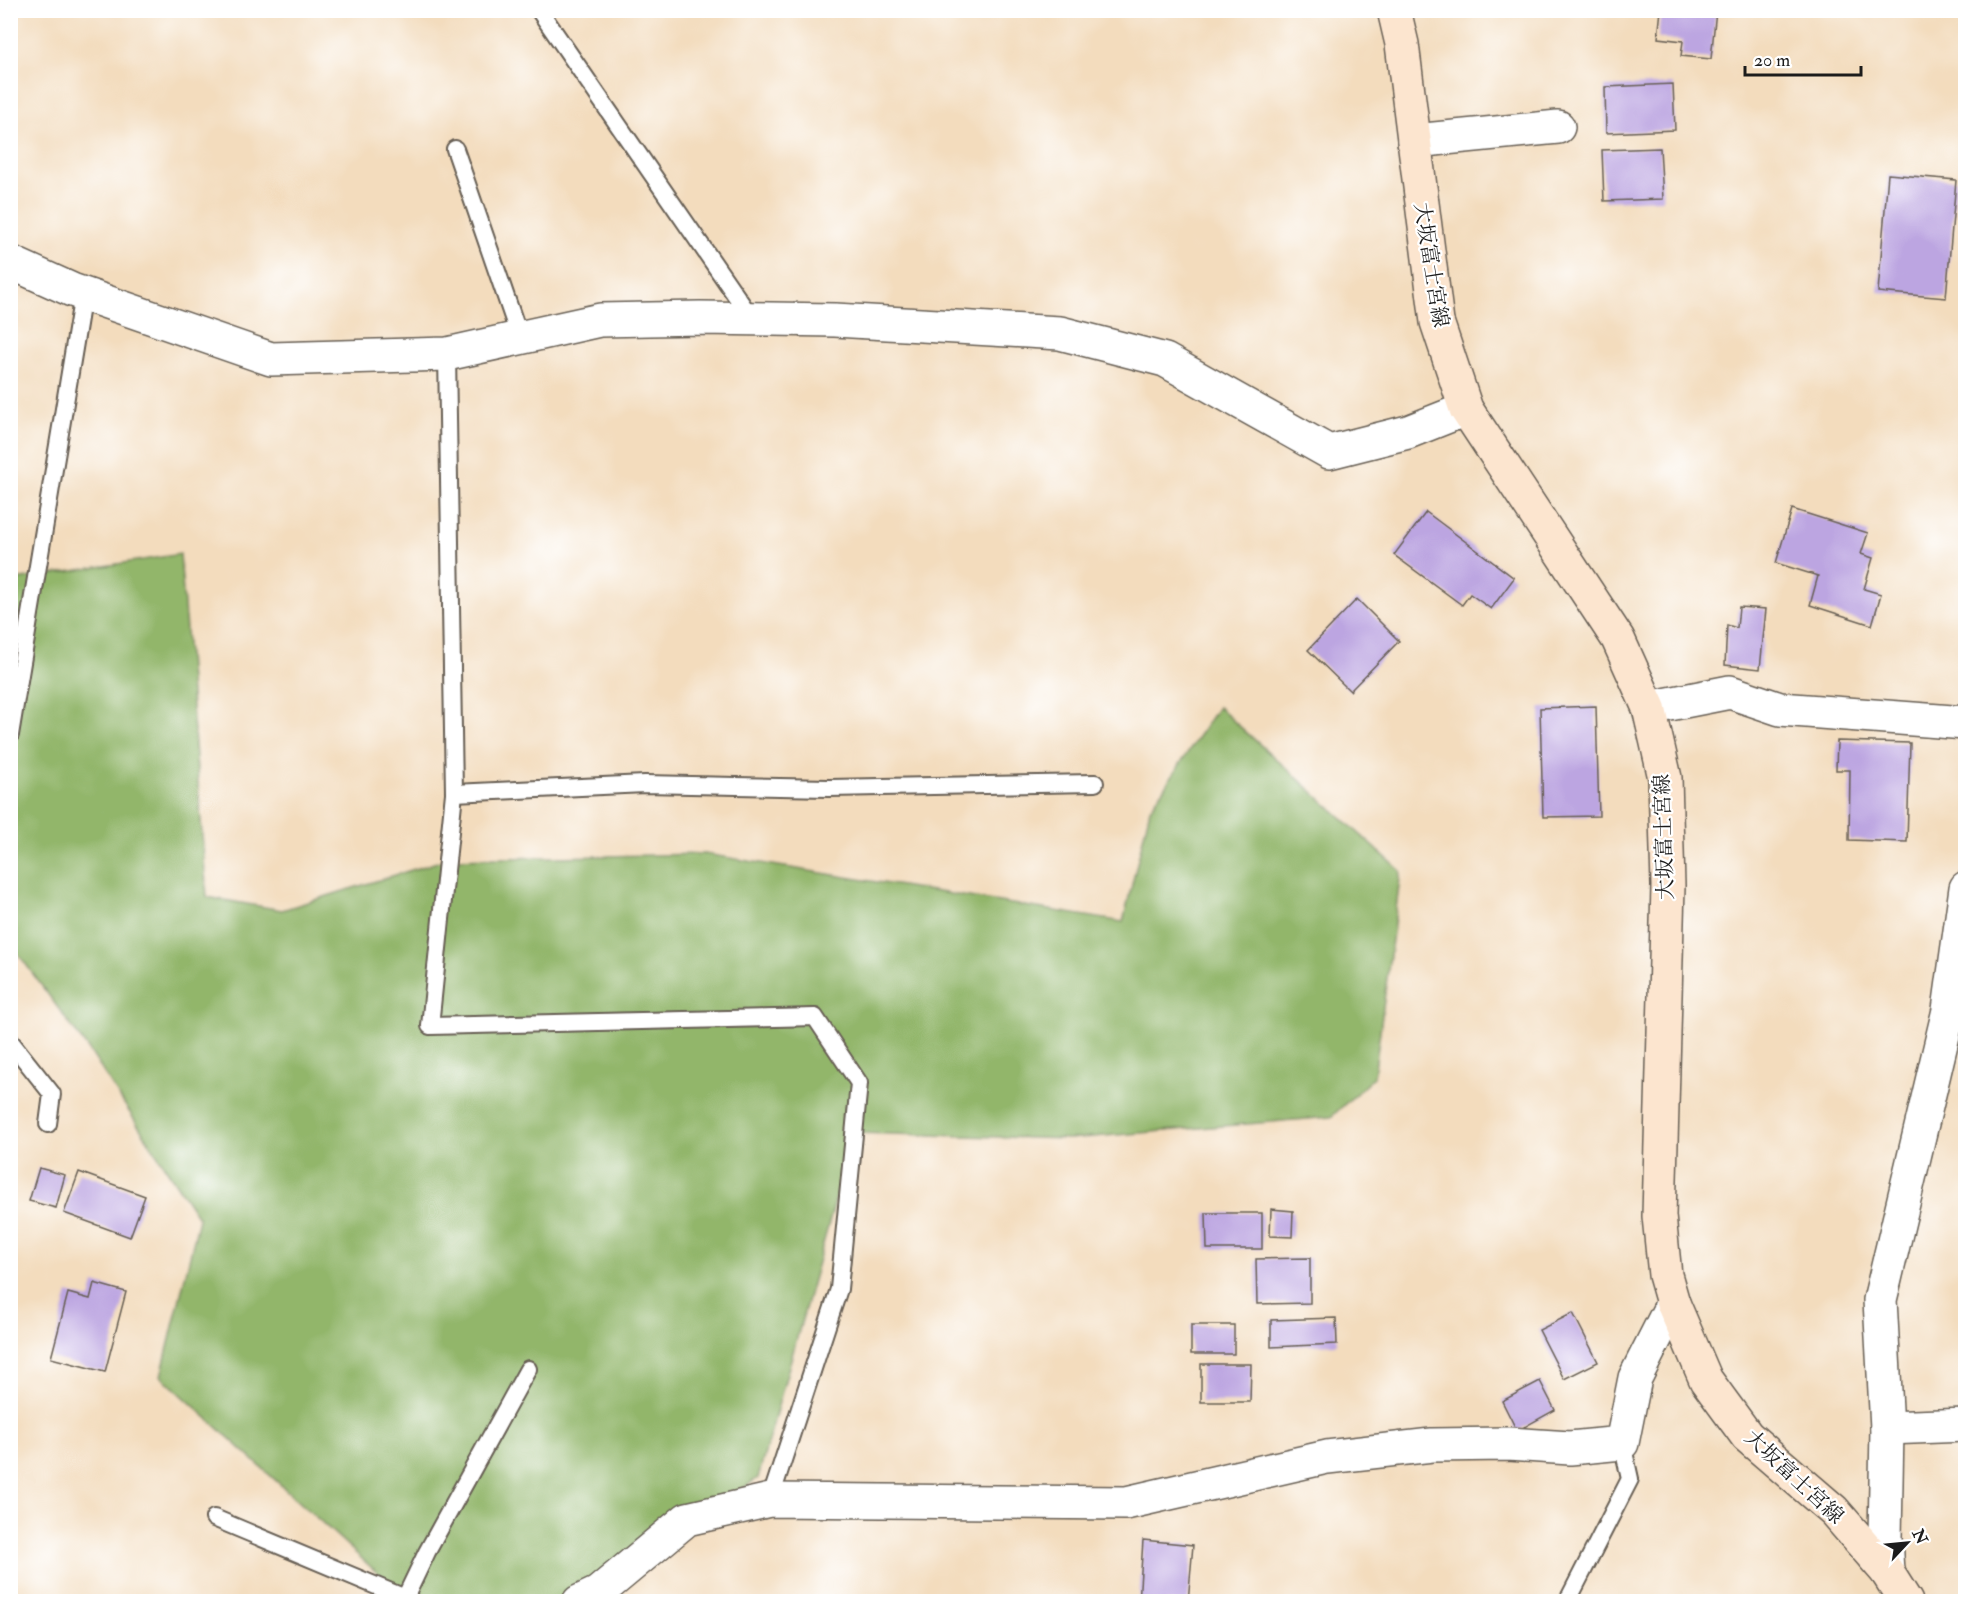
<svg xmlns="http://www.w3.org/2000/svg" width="1976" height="1612" viewBox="0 0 1976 1612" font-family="'IM FELL Double Pica','Noto Serif JP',serif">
	<rect width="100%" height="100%" fill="#fff"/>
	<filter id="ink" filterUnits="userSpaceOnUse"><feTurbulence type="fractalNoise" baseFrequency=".0167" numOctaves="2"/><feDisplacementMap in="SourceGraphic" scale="12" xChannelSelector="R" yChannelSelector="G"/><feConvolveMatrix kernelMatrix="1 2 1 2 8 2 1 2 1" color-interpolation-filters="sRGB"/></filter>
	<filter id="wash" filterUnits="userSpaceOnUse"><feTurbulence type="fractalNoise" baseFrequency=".008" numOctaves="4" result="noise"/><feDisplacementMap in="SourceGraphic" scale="24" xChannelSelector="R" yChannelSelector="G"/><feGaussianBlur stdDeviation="1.35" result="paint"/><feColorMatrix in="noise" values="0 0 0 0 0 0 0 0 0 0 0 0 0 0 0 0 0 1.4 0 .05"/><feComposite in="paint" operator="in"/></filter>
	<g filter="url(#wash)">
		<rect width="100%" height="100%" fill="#f3dcbd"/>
		<path fill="#92b66b" stroke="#576944" stroke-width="1.5" d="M180,554L207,897L282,910L447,859L705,854L1123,922L1150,809L1218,707L1401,871L1374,1077L1331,1117L1069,1139L854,1133L758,1478L576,1601L490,1602L405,1598L161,1376L199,1219L91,1053L11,944L10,581Z"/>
		<g id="blocks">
			<g fill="#bca5e1">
				<path d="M1661,10H1716L1711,59L1681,56L1683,41L1658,38Z"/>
				<path d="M1673,84L1675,130L1606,133L1605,87Z"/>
				<path d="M1660,148L1663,199L1604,201L1602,150Z"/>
				<path d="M1888,174L1956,180L1946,298L1878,292Z"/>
				<path d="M1792,509L1868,533L1861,554L1873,558L1864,589L1881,594L1872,625L1810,605L1818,576L1776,563Z"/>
				<path d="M1426,512L1514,578L1491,609L1470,594L1462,605L1394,555Z"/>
				<path d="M1357,599L1399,641L1350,691L1308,650Z"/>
				<path d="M1739,607L1766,609L1760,669L1725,665L1727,625L1737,628Z"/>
				<path d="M1596,706L1599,816L1543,817L1540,708Z"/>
				<path d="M1837,741L1910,743L1907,842L1849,840L1850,770H1836Z"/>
				<path d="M39,1168L65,1175L56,1208L29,1201Z"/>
				<path d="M79,1172L145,1196L130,1237L64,1213Z"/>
				<path d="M1271,1209L1293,1211L1292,1237L1270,1236Z"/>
				<path d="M1206,1213H1262V1249H1207Z"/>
				<path d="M1310,1258V1303L1257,1304L1256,1259Z"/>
				<path d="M94,1283L126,1292L105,1372L51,1358L68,1293L90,1299Z"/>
				<path d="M1573,1313L1598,1362L1564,1379L1539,1330Z"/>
				<path d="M1336,1318L1337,1344L1271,1347V1320Z"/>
				<rect x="1191" y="1325" width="43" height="29"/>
				<path d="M1201,1364H1251L1250,1402H1201Z"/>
				<path d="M1540,1381L1555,1410L1517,1431L1502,1401Z"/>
				<path d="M1143,1540L1193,1545L1188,1602H1139Z"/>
			</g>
		</g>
	</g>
	<g filter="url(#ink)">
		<use href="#blocks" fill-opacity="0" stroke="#675f54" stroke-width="1.5"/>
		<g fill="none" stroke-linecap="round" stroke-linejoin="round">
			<defs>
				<g id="service">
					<path d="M539,10L752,319"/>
					<path d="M455,149L520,338"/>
					<path d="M447,354L454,793L430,1026L815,1017L859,1083L839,1289L770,1500"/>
					<path d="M10,735L83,294"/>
					<path d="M454,793L645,784L829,788L1095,783"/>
					<path d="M10,1041L52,1094L48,1124"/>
					<path d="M214,1518L405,1598"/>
					<path d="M405,1602V1598L427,1552L528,1369"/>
					<path d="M1567,1602L1630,1479L1622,1443"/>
				</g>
				<g id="minor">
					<path d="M1414,141L1558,127"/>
					<path d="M10,262L72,290L271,359L447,354L600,320L700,318L835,320L1060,333L1165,360L1329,452L1408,432L1466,409"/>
					<path d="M1649,708L1730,692L1780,709L1966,723"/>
					<path d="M1887,1428L1966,1425"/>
					<path d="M1887,1572L1885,1538L1887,1428L1880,1300L1949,1010L1966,888"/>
					<path d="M579,1602L598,1593L687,1519L770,1500L1126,1503L1327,1457L1432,1445L1508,1444L1570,1448L1622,1443L1635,1378L1673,1303"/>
				</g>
				<path id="secondary" d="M1394,10L1402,44L1437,322L1466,409L1618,639L1649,708L1665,778L1668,886L1659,1216L1665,1275L1673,1303L1706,1380L1747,1436L1834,1511L1887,1572L1906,1602"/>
			</defs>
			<use href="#service" stroke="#675f54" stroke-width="20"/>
			<use href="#minor" stroke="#675f54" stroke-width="36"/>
			<use href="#secondary" stroke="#675f54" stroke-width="36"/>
			<use href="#service" stroke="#fff" stroke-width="16"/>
			<use href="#minor" stroke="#fff" stroke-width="33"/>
			<use href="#secondary" stroke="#fce5cf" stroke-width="33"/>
		</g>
	</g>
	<g text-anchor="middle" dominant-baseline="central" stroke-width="4.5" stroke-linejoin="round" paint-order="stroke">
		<g font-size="21" fill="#1c1c1c" stroke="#fff">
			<text transform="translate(1431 265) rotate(81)">大坂富士宮線</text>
			<text transform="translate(1664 837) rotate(-92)">大坂富士宮線</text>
			<text transform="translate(1794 1477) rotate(43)">大坂富士宮線</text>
		</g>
	</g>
	<rect width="1976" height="1612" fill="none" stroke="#fff" stroke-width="36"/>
	<g transform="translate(1907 1543) rotate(64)" stroke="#ffffff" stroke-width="4.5" paint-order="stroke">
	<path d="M0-4.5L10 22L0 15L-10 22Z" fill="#1c1c1c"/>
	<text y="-9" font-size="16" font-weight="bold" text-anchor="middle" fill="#1c1c1c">N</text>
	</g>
	<path d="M1745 66v9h116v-9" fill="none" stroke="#1c1c1c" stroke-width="3"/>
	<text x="1754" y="66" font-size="18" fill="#1c1c1c" stroke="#ffffff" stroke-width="4.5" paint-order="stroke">20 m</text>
</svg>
